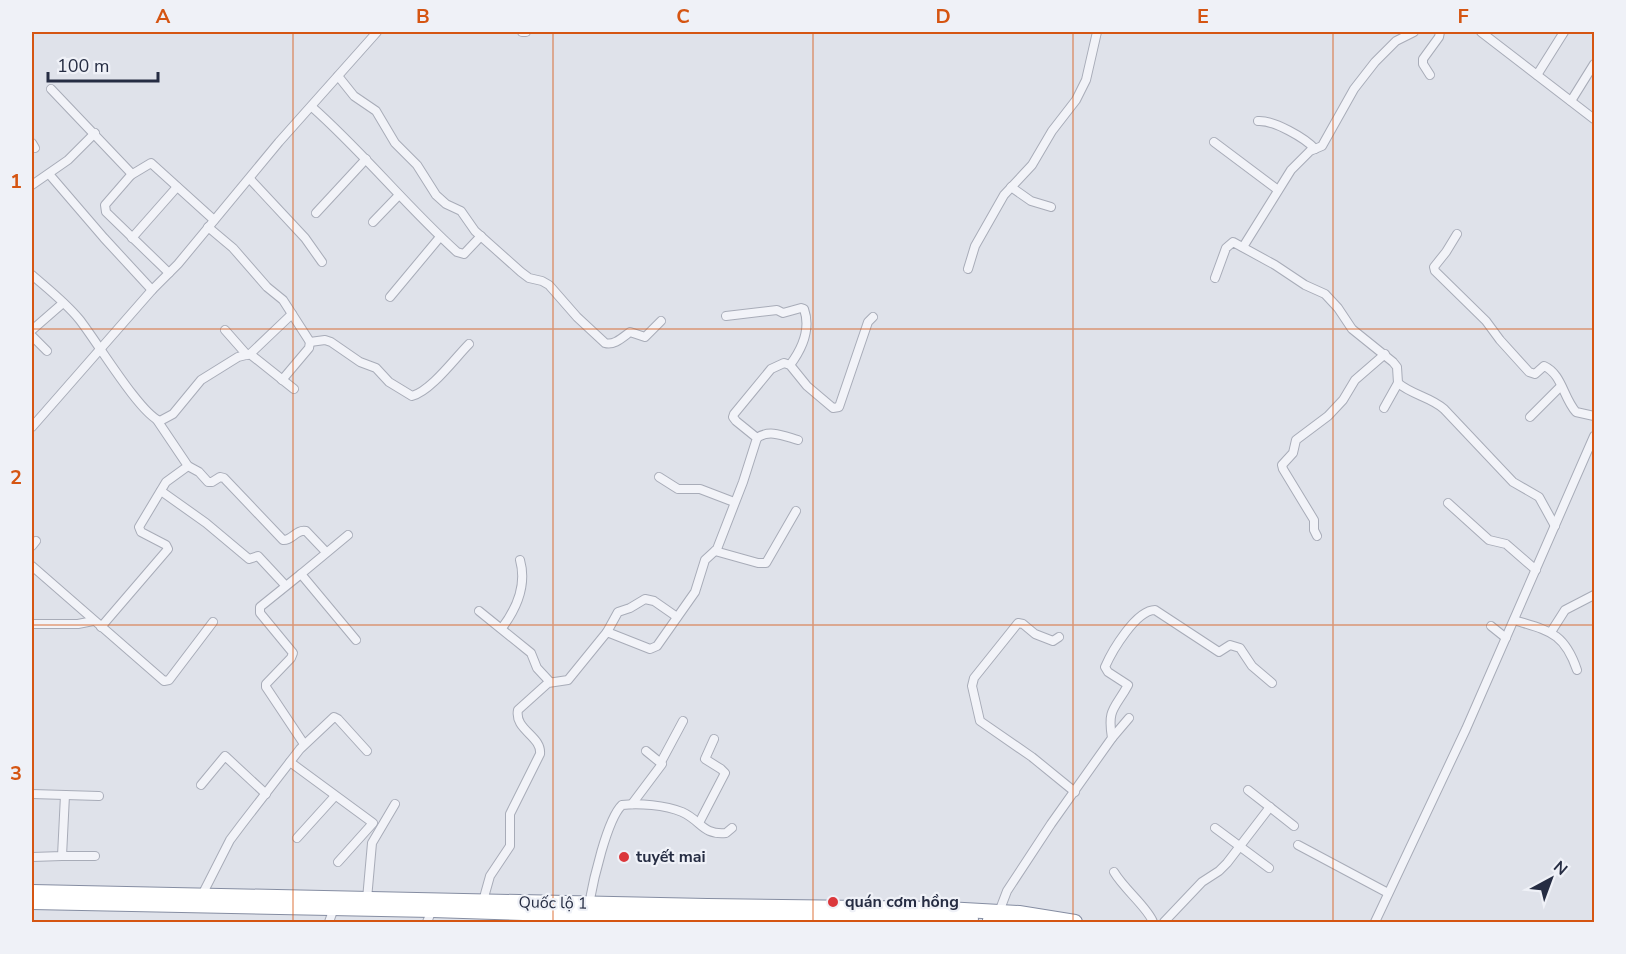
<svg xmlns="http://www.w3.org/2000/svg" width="1626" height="954" viewBox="0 0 1626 954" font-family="'Nunito Sans',sans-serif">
	<rect width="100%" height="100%" fill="#dfe2ea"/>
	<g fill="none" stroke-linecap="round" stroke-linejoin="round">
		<defs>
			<g id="street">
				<path d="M522,32H526"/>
				<path d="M1481,32L1594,119"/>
				<path d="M1430,75L1423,64V59L1439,37L1440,32"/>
				<path d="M1537,75L1564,32"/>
				<path d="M338,76L354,96L376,111L395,143L417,165L436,195L446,204L461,211L475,231L521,272L529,278L542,281L549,285L577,317L605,343C614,346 623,337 630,332L645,337L661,321"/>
				<path d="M51,89L131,173V175L105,205L106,212L169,273"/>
				<path d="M1571,101L1594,64"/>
				<path d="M312,107C363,152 406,206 457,252L464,254L481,236"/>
				<path d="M1258,121C1274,120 1305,138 1315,149"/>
				<path d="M1214,142L1278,190"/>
				<path d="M32,143L35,148"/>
				<path d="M49,174L104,238L152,290"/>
				<path d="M131,175L151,163L214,220"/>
				<path d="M250,179L305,238L322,262"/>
				<path d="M32,185L68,160L95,133"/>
				<path d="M1011,187L1031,201L1051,207"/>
				<path d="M316,213L366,159"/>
				<path d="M373,222L399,195"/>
				<path d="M208,227L233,248L267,287L283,300L310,342L325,340L331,342L360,362L376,368L389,382L412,396C431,391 455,358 469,344"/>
				<path d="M1457,234L1446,252L1434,267L1435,271L1486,321L1500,340L1529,372L1535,374L1544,366C1562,374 1563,397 1576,412L1594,416"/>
				<path d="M132,238L177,187"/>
				<path d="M1243,247L1291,170L1310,151L1322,146L1354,89L1375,62L1396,41L1414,32"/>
				<path d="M968,269L975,246L1004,195L1032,165L1052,131L1076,100L1086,80L1097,32"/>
				<path d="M32,275C48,289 66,303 79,319C96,340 140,414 160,421L173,414L201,380L238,357L250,354L292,314"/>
				<path d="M1215,278L1226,248L1233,242L1275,265L1305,285L1325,294L1338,308L1352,329L1393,362L1397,367L1398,383C1412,395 1431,397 1444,409L1513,482L1539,497L1555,526"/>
				<path d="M390,297L440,237"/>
				<path d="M726,316L777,310L783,313L801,308L804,309C811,329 802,349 790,365"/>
				<path d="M32,330L63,303"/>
				<path d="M225,330L247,355"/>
				<path d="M32,336L47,351"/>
				<path d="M250,354L294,389"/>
				<path d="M282,380L309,348L310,342"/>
				<path d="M1384,408L1398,383"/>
				<path d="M1530,417L1561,386"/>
				<path d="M32,427L152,290L178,264L279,142L377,32"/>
				<path d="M757,438C769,429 784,436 798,440"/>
				<path d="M188,466L199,472L208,482H212L220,477L224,478L283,540C292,541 296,529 306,531L326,552"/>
				<path d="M659,477L678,489H700L734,502"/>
				<path d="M161,491L206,523L249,559L258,556L285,585"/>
				<path d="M1448,503L1489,540L1506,544L1536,570"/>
				<path d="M1317,536L1314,530V520L1283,469L1282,465L1293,453L1296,440L1328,416L1343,400L1355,380L1385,354"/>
				<path d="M32,546L36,541"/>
				<path d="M715,551L758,563H766L796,511"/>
				<path d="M32,566L164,681L169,680L213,622"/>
				<path d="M301,574L348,535"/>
				<path d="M479,611L531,653L537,668L550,682"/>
				<path d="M1514,620C1549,631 1564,632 1577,670"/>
				<path d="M32,624H78L93,621"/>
				<path d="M1491,626L1506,638"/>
				<path d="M101,627L168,549L166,545L141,532L139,527L166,482L188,466L157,420"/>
				<path d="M502,628C517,608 527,585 520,560"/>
				<path d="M607,632L618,612L630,608L645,599L654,601L677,617"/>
				<path d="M1551,632L1565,610L1594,595"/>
				<path d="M1059,637L1053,641L1035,634L1023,624L1018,623L974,678L972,686L980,721L1032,757L1075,792"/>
				<path d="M1112,738L1129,718"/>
				<path d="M304,744L266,687V684L291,658L293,653L260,613V607L301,574L356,640"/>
				<path d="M290,762L373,823L338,862"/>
				<path d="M661,762L683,721"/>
				<path d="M201,785L225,756L266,794"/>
				<path d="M1248,790L1294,826"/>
				<path d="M32,794L99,796"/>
				<path d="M632,804L662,764L646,751"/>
				<path d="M699,823L725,773L721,769L705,759L714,739"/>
				<path d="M1215,828L1269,868"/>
				<path d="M297,838L335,796"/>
				<path d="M1298,845L1388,893"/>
				<path d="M62,856H95"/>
				<path d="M32,857L62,856L65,795"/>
				<path d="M1114,872C1124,889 1148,908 1153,922"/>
				<path d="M202,895L230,840L242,824L300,749L334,717L338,719L367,751"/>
				<path d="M367,899L372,843L395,804"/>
				<path d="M483,901L490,876L510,846V814L540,754C542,736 514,730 518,710L548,683L568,680L607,632L650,649L657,646L695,592L705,560L717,549L743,482L757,438L736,421L733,417L734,414L771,369L784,363L790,365L807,386L833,408L839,407L868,322L873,317"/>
				<path d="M589,904C593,882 607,819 622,805C639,803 665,805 682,812C702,821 702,835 726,833L732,828"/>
				<path d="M999,912L1007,891L1051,824L1112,738C1107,708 1115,709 1128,685L1108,672L1105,667C1112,651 1136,610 1155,610L1219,652L1230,645L1240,648L1252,666L1272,683"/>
				<path d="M329,922L334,908"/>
				<path d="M427,922L432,910"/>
				<path d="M1164,922L1202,882L1219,871L1227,863L1270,807"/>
				<path d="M1375,922L1466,729L1594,436"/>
			</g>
			<g id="highway">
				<path d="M32,892L707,906L946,909L1019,913L1075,922"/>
				<path d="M32,902L432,910L642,917L971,919"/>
				<path d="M990,920L1014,922"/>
			</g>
		</defs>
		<use href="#street" stroke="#a8acb8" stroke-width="10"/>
		<use href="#highway" stroke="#858da2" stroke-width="16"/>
		<use href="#street" stroke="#f2f3f8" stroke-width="8"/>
		<use href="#highway" stroke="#fff" stroke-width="14"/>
	</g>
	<path fill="none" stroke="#d55512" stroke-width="1.5" stroke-opacity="0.55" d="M293,32V922M553,32V922M813,32V922M1073,32V922M1333,32V922M32,329H1594M32,625H1594"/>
	<g fill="#db373b" stroke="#eff1f7" stroke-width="2">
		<circle cx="624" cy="857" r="6"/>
		<circle cx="833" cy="902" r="6"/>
	</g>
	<g text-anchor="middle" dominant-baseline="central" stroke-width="4.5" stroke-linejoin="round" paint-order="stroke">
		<g font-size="16" font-weight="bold" fill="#262d43" stroke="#eff1f7" text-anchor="start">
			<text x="636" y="857">tuyết mai</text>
			<text x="845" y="902">quán cơm hồng</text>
		</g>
		<g font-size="16" fill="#262d43" stroke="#eff1f7">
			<text transform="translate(553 903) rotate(1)">Quốc lộ 1</text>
		</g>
	</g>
	<rect width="1626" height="954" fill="none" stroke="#eff1f7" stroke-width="66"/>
	<g transform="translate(1551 879) rotate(41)" stroke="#eff1f7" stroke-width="4.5" paint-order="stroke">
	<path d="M0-4.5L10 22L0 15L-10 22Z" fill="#262d43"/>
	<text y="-9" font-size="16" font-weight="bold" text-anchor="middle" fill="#262d43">N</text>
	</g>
	<path d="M48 72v9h110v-9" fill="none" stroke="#262d43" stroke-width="3"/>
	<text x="57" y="72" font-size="18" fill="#262d43" stroke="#eff1f7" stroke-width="4.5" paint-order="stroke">100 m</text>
	<rect x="33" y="33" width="1560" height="888" fill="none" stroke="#d55512" stroke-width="2"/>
	<g font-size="20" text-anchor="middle" font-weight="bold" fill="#d55512">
		<text x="163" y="23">A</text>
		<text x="423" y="23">B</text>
		<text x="683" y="23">C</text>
		<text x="943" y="23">D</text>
		<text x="1203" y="23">E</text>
		<text x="1463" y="23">F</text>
		<text x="16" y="188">1</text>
		<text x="16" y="484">2</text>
		<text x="16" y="780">3</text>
	</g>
</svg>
